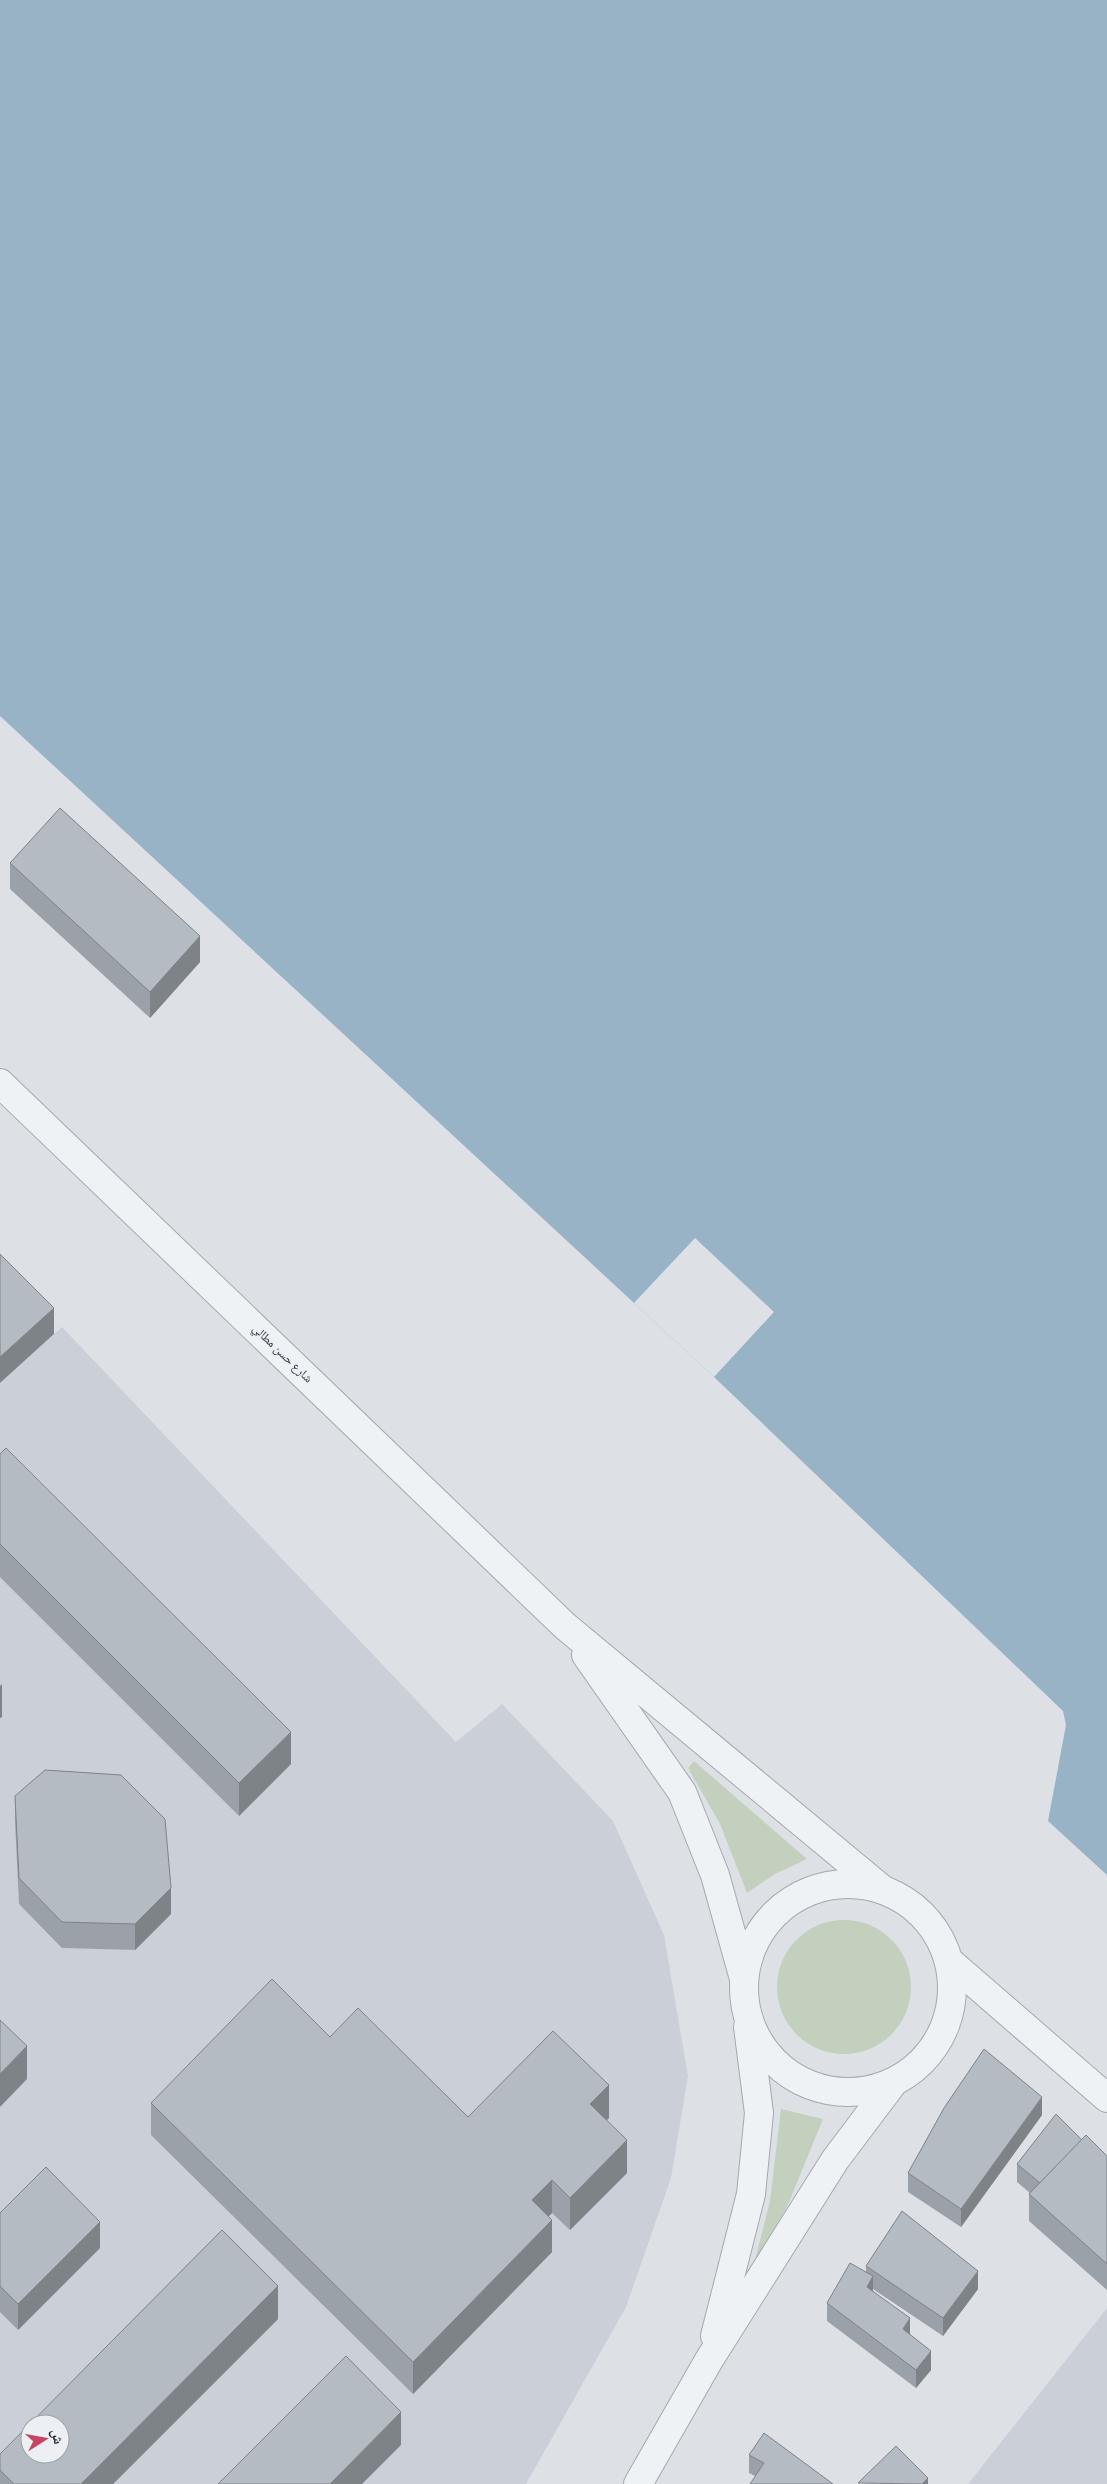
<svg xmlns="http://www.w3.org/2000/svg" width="1107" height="2484" viewBox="0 0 1107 2484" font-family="Overpass,'Noto Naskh Arabic',sans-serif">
	<rect width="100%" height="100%" fill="#dde1e6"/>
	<g fill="#cbd0d8" fill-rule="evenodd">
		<path d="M62,1327L456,1742L502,1704L613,1821L664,1935L688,2076L671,2178L626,2307L526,2484H0V1383ZM30,2424H60V2454H30Z"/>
		<path d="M1107,2308V2484H968Z"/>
	</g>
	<g fill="#c4d0be">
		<path d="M694,1761L807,1859L775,1874L747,1893L720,1824L688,1768Z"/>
		<circle cx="844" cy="1987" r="67"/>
		<path d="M781,2109L823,2119L787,2207L754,2264L770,2201Z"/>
	</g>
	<path fill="#98b2c6" d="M0,0H1107V1875L1048,1821L1066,1725L1063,1711L714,1377L0,716Z"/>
	<path fill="#dde1e6" d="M695,1238L774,1312L714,1377L634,1303Z"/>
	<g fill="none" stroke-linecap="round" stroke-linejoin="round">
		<defs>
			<g id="minor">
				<path d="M0,1083L565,1626L882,1889"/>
				<path d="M586,1655L682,1792L715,1875L744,1979"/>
				<circle cx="848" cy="1988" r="104"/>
				<path d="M949,1961L1107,2098"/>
				<path d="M715,2336L751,2194L759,2113L748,2027"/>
				<path d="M638,2484L709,2360L835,2160L893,2083"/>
			</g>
		</defs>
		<use href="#minor" stroke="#a3a8b0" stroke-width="30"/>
		<use href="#minor" stroke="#eff2f5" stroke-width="28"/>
	</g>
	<g fill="#9ba1a8">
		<path d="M10,863L200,962L150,1018L10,889Z"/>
		<path d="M0,1454L291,1764L239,1816L0,1577Z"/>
		<path d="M15,1796L171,1914L135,1950L62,1948L19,1904L15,1822Z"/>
		<path d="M330,2037L468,2117L609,2118L607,2120L627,2173L570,2230L552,2213L549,2216L552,2252L413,2394L151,2135V2103Z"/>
		<path d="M1042,2115L961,2227L908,2192V2173Z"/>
		<path d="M1082,2140L1107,2156V2290L1029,2221V2194L1030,2193L1017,2182V2164Z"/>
		<path d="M0,2213L100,2248L18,2330L0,2312Z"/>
		<path d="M866,2266L978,2289L943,2336L873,2289V2291L910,2335L931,2370L916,2388L827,2321V2303L866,2272Z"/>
		<path d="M278,2319L113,2484H0V2454Z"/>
		<path d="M749,2455L833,2484L755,2476L749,2473Z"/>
	</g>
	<g fill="#7e8388">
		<path d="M200,936V962L150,1018V992Z"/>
		<path d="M54,1308V1334L0,1383V1357Z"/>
		<path d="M2,1684V1717L0,1718V1686Z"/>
		<path d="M291,1732V1764L239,1816V1783Z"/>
		<path d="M171,1888V1914L135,1950V1924Z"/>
		<path d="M27,2046V2079L0,2107V2074Z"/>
		<path d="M609,2085V2118L590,2136V2104Z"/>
		<path d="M1042,2097V2115L961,2227V2209Z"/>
		<path d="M627,2140V2173L570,2230V2198Z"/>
		<path d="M552,2180V2213L532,2233V2200Z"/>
		<path d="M552,2220V2252L413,2394V2362Z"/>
		<path d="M100,2222V2248L18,2330V2304Z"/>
		<path d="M978,2271V2289L943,2336V2318Z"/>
		<path d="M873,2276V2295L867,2287Z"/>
		<path d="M278,2286V2319L113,2484H81Z"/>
		<path d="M910,2318V2336L903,2329Z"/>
		<path d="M931,2351V2370L916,2388V2370Z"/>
		<path d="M401,2412V2445L362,2484H330Z"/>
		<path d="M928,2478V2484H922Z"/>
	</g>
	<g fill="#b4bbc3" stroke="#7e8388" fill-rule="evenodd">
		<path d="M60,808L200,936L150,992L10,863Z"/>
		<path d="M0,1254L54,1308L0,1357Z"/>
		<path d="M6,1448L291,1732L239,1783L0,1544V1454Z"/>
		<path d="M45,1770L121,1775L165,1819L171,1888L135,1924L62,1922L19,1878L15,1796Z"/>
		<path d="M272,1979L330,2037L358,2008L468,2117L553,2031L609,2085L590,2104L627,2140L570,2198L552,2180L532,2200L552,2220L413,2362L151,2103Z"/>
		<path d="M0,2020L27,2046L0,2074Z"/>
		<path d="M984,2049L1042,2097L961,2209L908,2173L944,2108Z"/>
		<path d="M1056,2114L1082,2140L1040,2183L1017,2164Z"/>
		<path d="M1086,2135L1107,2156V2264L1029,2194Z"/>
		<path d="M46,2167L100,2222L18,2304L0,2286V2213Z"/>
		<path d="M902,2211L978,2271L943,2318L866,2266Z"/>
		<path d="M222,2230L278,2286L81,2484H14L0,2470V2454ZM30,2424H60V2454H30Z"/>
		<path d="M850,2263L873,2276L867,2287L910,2318L903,2329L931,2351L916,2370L827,2303Z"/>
		<path d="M346,2356L401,2412L330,2484H218Z"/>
		<path d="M764,2433L833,2484H750L764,2463L749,2455Z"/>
		<path d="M896,2446L928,2478L922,2484L858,2483Z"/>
	</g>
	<g text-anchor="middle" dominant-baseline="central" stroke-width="4" stroke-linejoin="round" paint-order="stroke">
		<g font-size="12" fill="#27303c" stroke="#ecf0f4">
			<text transform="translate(282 1354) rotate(44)">شارع حسن مطالي</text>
		</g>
	</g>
	<g transform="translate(45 2439) rotate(79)"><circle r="24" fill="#ecf0f4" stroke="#9da3aa"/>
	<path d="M0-4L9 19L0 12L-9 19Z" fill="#c94462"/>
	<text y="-8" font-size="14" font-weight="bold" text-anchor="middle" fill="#27303c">ش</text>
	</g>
</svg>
